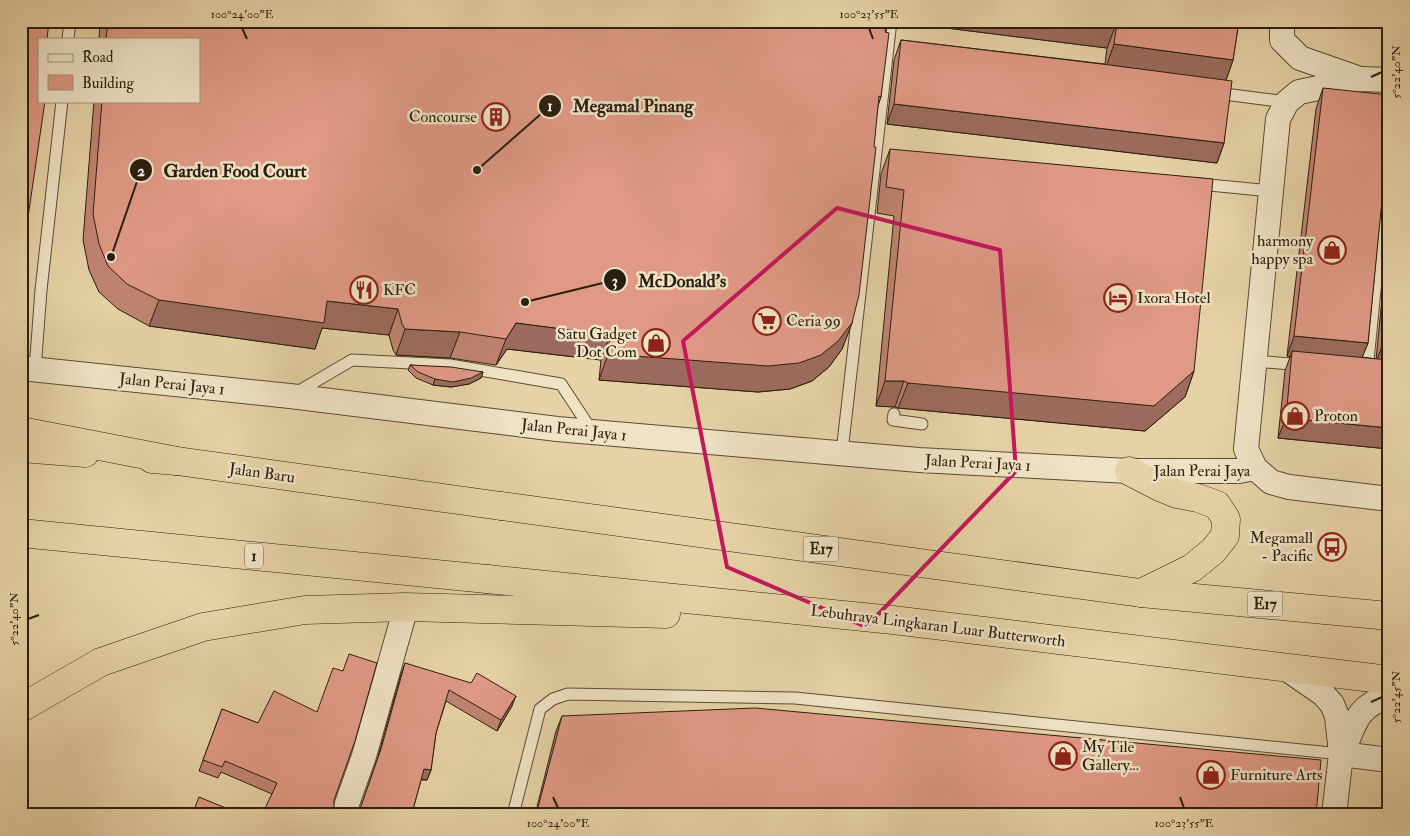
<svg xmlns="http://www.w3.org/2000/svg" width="1410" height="836" viewBox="0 0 1410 836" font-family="'IM FELL Double Pica',serif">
	<rect width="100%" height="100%" fill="#e6d2a6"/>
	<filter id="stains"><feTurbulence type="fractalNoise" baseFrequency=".004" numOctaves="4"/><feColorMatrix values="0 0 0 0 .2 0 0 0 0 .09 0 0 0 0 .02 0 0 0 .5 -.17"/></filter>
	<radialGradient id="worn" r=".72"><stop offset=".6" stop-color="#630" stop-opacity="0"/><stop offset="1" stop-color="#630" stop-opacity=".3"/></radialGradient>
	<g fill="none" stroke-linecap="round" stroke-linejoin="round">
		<defs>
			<g id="service">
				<path d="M68,39L70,21"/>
				<path d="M1216,93L1287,102"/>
				<path d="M1199,184L1271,191"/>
				<path d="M1254,361L1302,365"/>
				<path d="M35,370L41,290L62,101"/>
				<path d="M1367,371L1389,149"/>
				<path d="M294,394L352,360L450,365L561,384L592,431"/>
				<path d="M894,414L893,420L922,424"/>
				<path d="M842,452L891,21"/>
				<path d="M513,815L540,709L553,699L568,694L795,698L1341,754"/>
			</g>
			<g id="minor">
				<path d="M1282,21V40L1300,58L1360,79"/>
				<path d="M1389,80L1362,79L1299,92L1287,102L1278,119L1246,449L1255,468L1271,482L1289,487L1389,499"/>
				<path d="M21,368L290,396L557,429L919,460L1129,471H1239L1255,468"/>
				<path d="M1284,667L1323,694L1332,704L1337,716L1341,754L1334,815"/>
				<path d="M1341,754L1389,760"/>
				<path d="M1342,754C1354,726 1356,705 1389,697"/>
				<path d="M343,815L364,756L406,607"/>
			</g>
			<g id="trunk">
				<path d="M21,448L85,453"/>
				<path d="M152,459L177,461L501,506"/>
				<path d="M21,533L487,579"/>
			</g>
			<g id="motorway">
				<path d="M21,431L177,461"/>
				<path d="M1129,471L1160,487L1177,494L1198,498L1217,505L1226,519L1225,536L1213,551L1192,568L1141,593"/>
				<path d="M501,506L1141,593L1389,616"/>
				<path d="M487,579L893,620L1389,680"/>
				<path d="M21,708L101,662L203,627L305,610L406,607L666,614"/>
			</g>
		</defs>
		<use href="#service" stroke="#5a4c36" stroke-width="13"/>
		<use href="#minor" stroke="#5a4c36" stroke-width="26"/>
		<use href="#trunk" stroke="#2b1f10" stroke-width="29"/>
		<use href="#motorway" stroke="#2b1f10" stroke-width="29"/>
		<use href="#service" stroke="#efe2c5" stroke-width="11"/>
		<use href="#minor" stroke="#efe2c5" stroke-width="24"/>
		<use href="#trunk" stroke="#e6d2a6" stroke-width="28"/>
		<use href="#motorway" stroke="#e6d2a6" stroke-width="28"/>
	</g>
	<g fill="#c08472" stroke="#2b1f10">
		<path d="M100,21H887L881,97L878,106L852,323L842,349L829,367L812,381L790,389L758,392L599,380L601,360L507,349L496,365L450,358L396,355L393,350L389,335L322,328L315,349L149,326L118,309L99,292L89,270L83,240L94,101H199V39H99Z"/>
		<path d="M898,21H1239L1233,60L1226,80L1224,143L1217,163L887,124L894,60L901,40L1105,64L1107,48L898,22Z"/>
		<path d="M1323,88L1387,142L1368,343L1362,357L1376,359L1389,228V449L1278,438L1285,371L1290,357L1287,356L1316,109Z"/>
		<path d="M890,149L1194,371L1185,397L1145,431L898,408L895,407L876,406L894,216L877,213L881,174Z"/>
		<path d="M410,365L483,372L481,378L469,384L451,387L433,385L416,378L408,370Z"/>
		<path d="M377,663L272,794L221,772L218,778L199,771L222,709L258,723L317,712Z"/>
		<path d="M405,663L512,706L497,731L446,701L436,733L431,770L427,780H421L412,813L360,809L377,760L401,674Z"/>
		<path d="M562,716L1316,815H535L556,731Z"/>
	</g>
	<g fill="#9c6b5d" stroke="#2b1f10">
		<path d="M899,21H1109L1117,22L1107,48L898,22Z"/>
		<path d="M1114,44L1233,60L1224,86L1105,70Z"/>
		<path d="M894,104L1224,143L1217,163L887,124Z"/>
		<path d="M159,300L327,301L398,309L389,335L322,328L315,349L149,326Z"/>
		<path d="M516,323L610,335L601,360L507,349L496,365L506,339Z"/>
		<path d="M852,323L842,349L829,367L812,381L790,389L758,392L599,380L608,354Z"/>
		<path d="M405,329L460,332L450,358L396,355Z"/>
		<path d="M1294,336L1368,343L1360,363L1292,351L1290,357L1287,356Z"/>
		<path d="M1383,344L1389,345V366L1375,364Z"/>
		<path d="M1194,371L1185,397L1145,431L898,408L908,383Z"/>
		<path d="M483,372L481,378L469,384L451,387L433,385L435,379Z"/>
		<path d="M885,381H904L895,407L876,406Z"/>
		<path d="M1286,418L1389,428V449L1278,438Z"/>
		<path d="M516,696L512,706L497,731L501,720Z"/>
		<path d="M424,769L431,770L427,780L420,779Z"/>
	</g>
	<g fill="#df9985" stroke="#2b1f10">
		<path d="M21,21H49L47,39H39V101H45L21,265Z"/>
		<path d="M108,21H887L885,32L889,33L881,97L879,96L874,147H876L859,295L852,323L838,341L821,355L799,363L768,366L608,354L610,335L516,323L506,339L460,332L405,329L402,324L398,309L327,301L324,323L159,300L127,284L108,266L99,244L93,214L102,101H199V39H106Z"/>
		<path d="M1109,21H1239L1233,60L1114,44L1117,22Z"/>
		<path d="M901,40L1110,65L1232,81L1224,143L894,104Z"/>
		<path d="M1323,88L1389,95V129L1368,343L1294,336Z"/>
		<path d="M890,149L1213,179L1194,371L1154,406L908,383L904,381H885L904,190L886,187Z"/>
		<path d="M1389,281V345L1383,344Z"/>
		<path d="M1292,351L1389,360V428L1286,418Z"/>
		<path d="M410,365L451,367L483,372L471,378L453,382L435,379L418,372Z"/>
		<path d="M349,654L377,663L355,741L334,800V807L337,813L339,815H262L277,783L225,761L222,767L203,760L222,709L258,723L274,691L317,712L333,668L343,671Z"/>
		<path d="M405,663L471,683L477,673L516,696L501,720L449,690L436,733L431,770L424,769L412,813L414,815H356L360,809L381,749Z"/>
		<path d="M755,708L1321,760L1316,815H536L562,716Z"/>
		<path d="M199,797L243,815H192Z"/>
	</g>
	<path fill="none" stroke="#c2185b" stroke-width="4" stroke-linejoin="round" d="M837,208L1000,250L1016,471L866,627L727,567L683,341Z"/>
	<path fill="none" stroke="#2b1f10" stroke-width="2" d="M242,28L247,39M869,28L873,39M1371,77L1382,72M28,619L39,615M1371,702L1382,697M553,797L558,808M1180,797L1184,808"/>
	<defs>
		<symbol id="building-ring" viewBox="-11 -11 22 22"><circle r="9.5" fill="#efe2c5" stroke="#8f2418" stroke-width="1.5"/><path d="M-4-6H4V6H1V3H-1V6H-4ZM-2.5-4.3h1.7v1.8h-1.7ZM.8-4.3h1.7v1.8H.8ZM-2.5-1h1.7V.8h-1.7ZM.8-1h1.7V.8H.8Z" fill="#8f2418"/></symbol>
		<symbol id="shop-ring" viewBox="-11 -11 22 22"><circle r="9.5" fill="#efe2c5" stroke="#8f2418" stroke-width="1.5"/><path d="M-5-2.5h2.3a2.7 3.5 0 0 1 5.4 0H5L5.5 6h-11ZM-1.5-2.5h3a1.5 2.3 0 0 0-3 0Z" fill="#8f2418"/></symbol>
		<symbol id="restaurant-ring" viewBox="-11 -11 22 22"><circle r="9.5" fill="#efe2c5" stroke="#8f2418" stroke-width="1.5"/><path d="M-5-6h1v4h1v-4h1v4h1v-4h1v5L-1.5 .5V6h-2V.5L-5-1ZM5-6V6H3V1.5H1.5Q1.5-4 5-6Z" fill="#8f2418"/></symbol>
		<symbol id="hotel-ring" viewBox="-11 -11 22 22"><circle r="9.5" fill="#efe2c5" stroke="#8f2418" stroke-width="1.5"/><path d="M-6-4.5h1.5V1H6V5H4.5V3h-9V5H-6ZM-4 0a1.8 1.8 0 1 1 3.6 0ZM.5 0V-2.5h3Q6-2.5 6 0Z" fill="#8f2418"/></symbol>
		<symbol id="supermarket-ring" viewBox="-11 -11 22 22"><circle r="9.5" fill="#efe2c5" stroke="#8f2418" stroke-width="1.5"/><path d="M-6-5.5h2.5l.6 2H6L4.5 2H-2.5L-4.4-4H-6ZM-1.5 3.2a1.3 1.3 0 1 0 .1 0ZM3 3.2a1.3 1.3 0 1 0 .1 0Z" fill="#8f2418"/></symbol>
		<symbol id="bus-ring" viewBox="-11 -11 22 22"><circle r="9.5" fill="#efe2c5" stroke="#8f2418" stroke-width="1.5"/><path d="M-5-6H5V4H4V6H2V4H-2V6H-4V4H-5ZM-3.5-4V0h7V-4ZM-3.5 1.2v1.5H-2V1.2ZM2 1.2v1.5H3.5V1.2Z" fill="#8f2418"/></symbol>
	</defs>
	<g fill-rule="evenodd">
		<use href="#building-ring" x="480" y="101" width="32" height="32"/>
		<use href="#shop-ring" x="1316" y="234" width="32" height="32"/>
		<use href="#restaurant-ring" x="348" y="274" width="32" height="32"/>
		<use href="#hotel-ring" x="1102" y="282" width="32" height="32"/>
		<use href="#supermarket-ring" x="751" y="305" width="32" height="32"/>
		<use href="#shop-ring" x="640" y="327" width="32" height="32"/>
		<use href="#shop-ring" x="1279" y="400" width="32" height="32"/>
		<use href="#bus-ring" x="1316" y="531" width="32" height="32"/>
		<use href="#shop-ring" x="1047" y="740" width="32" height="32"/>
		<use href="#shop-ring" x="1195" y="759" width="32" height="32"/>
	</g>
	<g text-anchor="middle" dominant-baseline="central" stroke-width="5" stroke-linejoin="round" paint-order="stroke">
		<g fill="#efe2c5" stroke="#665a46" stroke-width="1">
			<rect x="803.5" y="536.5" width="35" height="25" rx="4"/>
			<rect x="245" y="543.5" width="18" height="25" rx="4"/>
			<rect x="1247.5" y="591.5" width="35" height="25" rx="4"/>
		</g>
		<g font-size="15" font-weight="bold" fill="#2b1f10">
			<text x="821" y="549">E17</text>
			<text x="254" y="556">1</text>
			<text x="1265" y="604">E17</text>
		</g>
		<g font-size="16" fill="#2b1f10" stroke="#efe2c5" text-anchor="start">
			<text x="477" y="117" text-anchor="end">Concourse</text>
			<text x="1313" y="241" text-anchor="end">harmony<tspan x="1313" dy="18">happy spa</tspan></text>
			<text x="383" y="290">KFC</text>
			<text x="1137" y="298">Ixora Hotel</text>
			<text x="786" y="321">Ceria 99</text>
			<text x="637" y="334" text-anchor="end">Satu Gadget<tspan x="637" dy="18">Dot Com</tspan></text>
			<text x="1314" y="416">Proton</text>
			<text x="1313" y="538" text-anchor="end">Megamall<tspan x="1313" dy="18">- Pacific</tspan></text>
			<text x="1082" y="747">My Tile<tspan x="1082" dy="18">Gallery...</tspan></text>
			<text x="1230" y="775">Furniture Arts</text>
		</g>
		<g font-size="16" fill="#2b1f10" stroke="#efe2c5">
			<text transform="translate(172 384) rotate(6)">Jalan Perai Jaya 1</text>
			<text transform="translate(574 430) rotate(6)">Jalan Perai Jaya 1</text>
			<text transform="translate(978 463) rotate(3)">Jalan Perai Jaya 1</text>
			<text x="1202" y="471">Jalan Perai Jaya</text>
			<text transform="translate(262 473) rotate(8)">Jalan Baru</text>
			<text transform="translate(938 626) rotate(7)">Lebuhraya Lingkaran Luar Butterworth</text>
		</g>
	</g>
	<path fill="none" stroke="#2b1f10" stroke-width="2" d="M477 170L550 106M111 257L141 170M525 302L615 280"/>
	<g fill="#2b1f10" stroke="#efe2c5" stroke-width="2">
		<circle cx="477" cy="170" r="5"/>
		<circle cx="111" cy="257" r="5"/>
		<circle cx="525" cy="302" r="5"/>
		<circle cx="550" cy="106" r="12"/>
		<circle cx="141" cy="170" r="12"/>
		<circle cx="615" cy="280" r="12"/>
	</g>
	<g font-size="15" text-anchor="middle" font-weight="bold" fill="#fff">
		<text x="550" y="111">1</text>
		<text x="141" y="176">2</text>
		<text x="615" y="286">3</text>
	</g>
	<g font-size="18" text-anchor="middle" font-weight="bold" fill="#2b1f10" stroke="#efe2c5" stroke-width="5" stroke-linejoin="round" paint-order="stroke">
		<text x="633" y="112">Megamal Pinang</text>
		<text x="235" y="177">Garden Food Court</text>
		<text x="682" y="287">McDonald's</text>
	</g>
	<rect width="1410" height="836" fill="none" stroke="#e6d2a6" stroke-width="55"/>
	<rect x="38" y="38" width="162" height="65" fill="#efe2c5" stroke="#a1947d"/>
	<rect x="48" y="54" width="25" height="8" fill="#efe2c5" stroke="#a1947d"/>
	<text x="82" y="62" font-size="15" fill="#2b1f10">Road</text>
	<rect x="48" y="75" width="25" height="15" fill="#df9985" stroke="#a1947d"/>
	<text x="82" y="88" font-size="15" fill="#2b1f10">Building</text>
	<rect x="28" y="28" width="1354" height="780" fill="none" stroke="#2b1f10" stroke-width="2"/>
	<g font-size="12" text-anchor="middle" fill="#2b1f10">
		<text x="242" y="18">100°24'00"E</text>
		<text x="869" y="18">100°23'55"E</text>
		<text transform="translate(1396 72) rotate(-90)" y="4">5°22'40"N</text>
		<text transform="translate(14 619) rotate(-90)" y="4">5°22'40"N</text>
		<text transform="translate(1396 697) rotate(-90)" y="4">5°22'45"N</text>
		<text x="558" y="827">100°24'00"E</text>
		<text x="1184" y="827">100°23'55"E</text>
	</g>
	<rect width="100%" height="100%" filter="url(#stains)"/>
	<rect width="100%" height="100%" fill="url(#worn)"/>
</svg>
